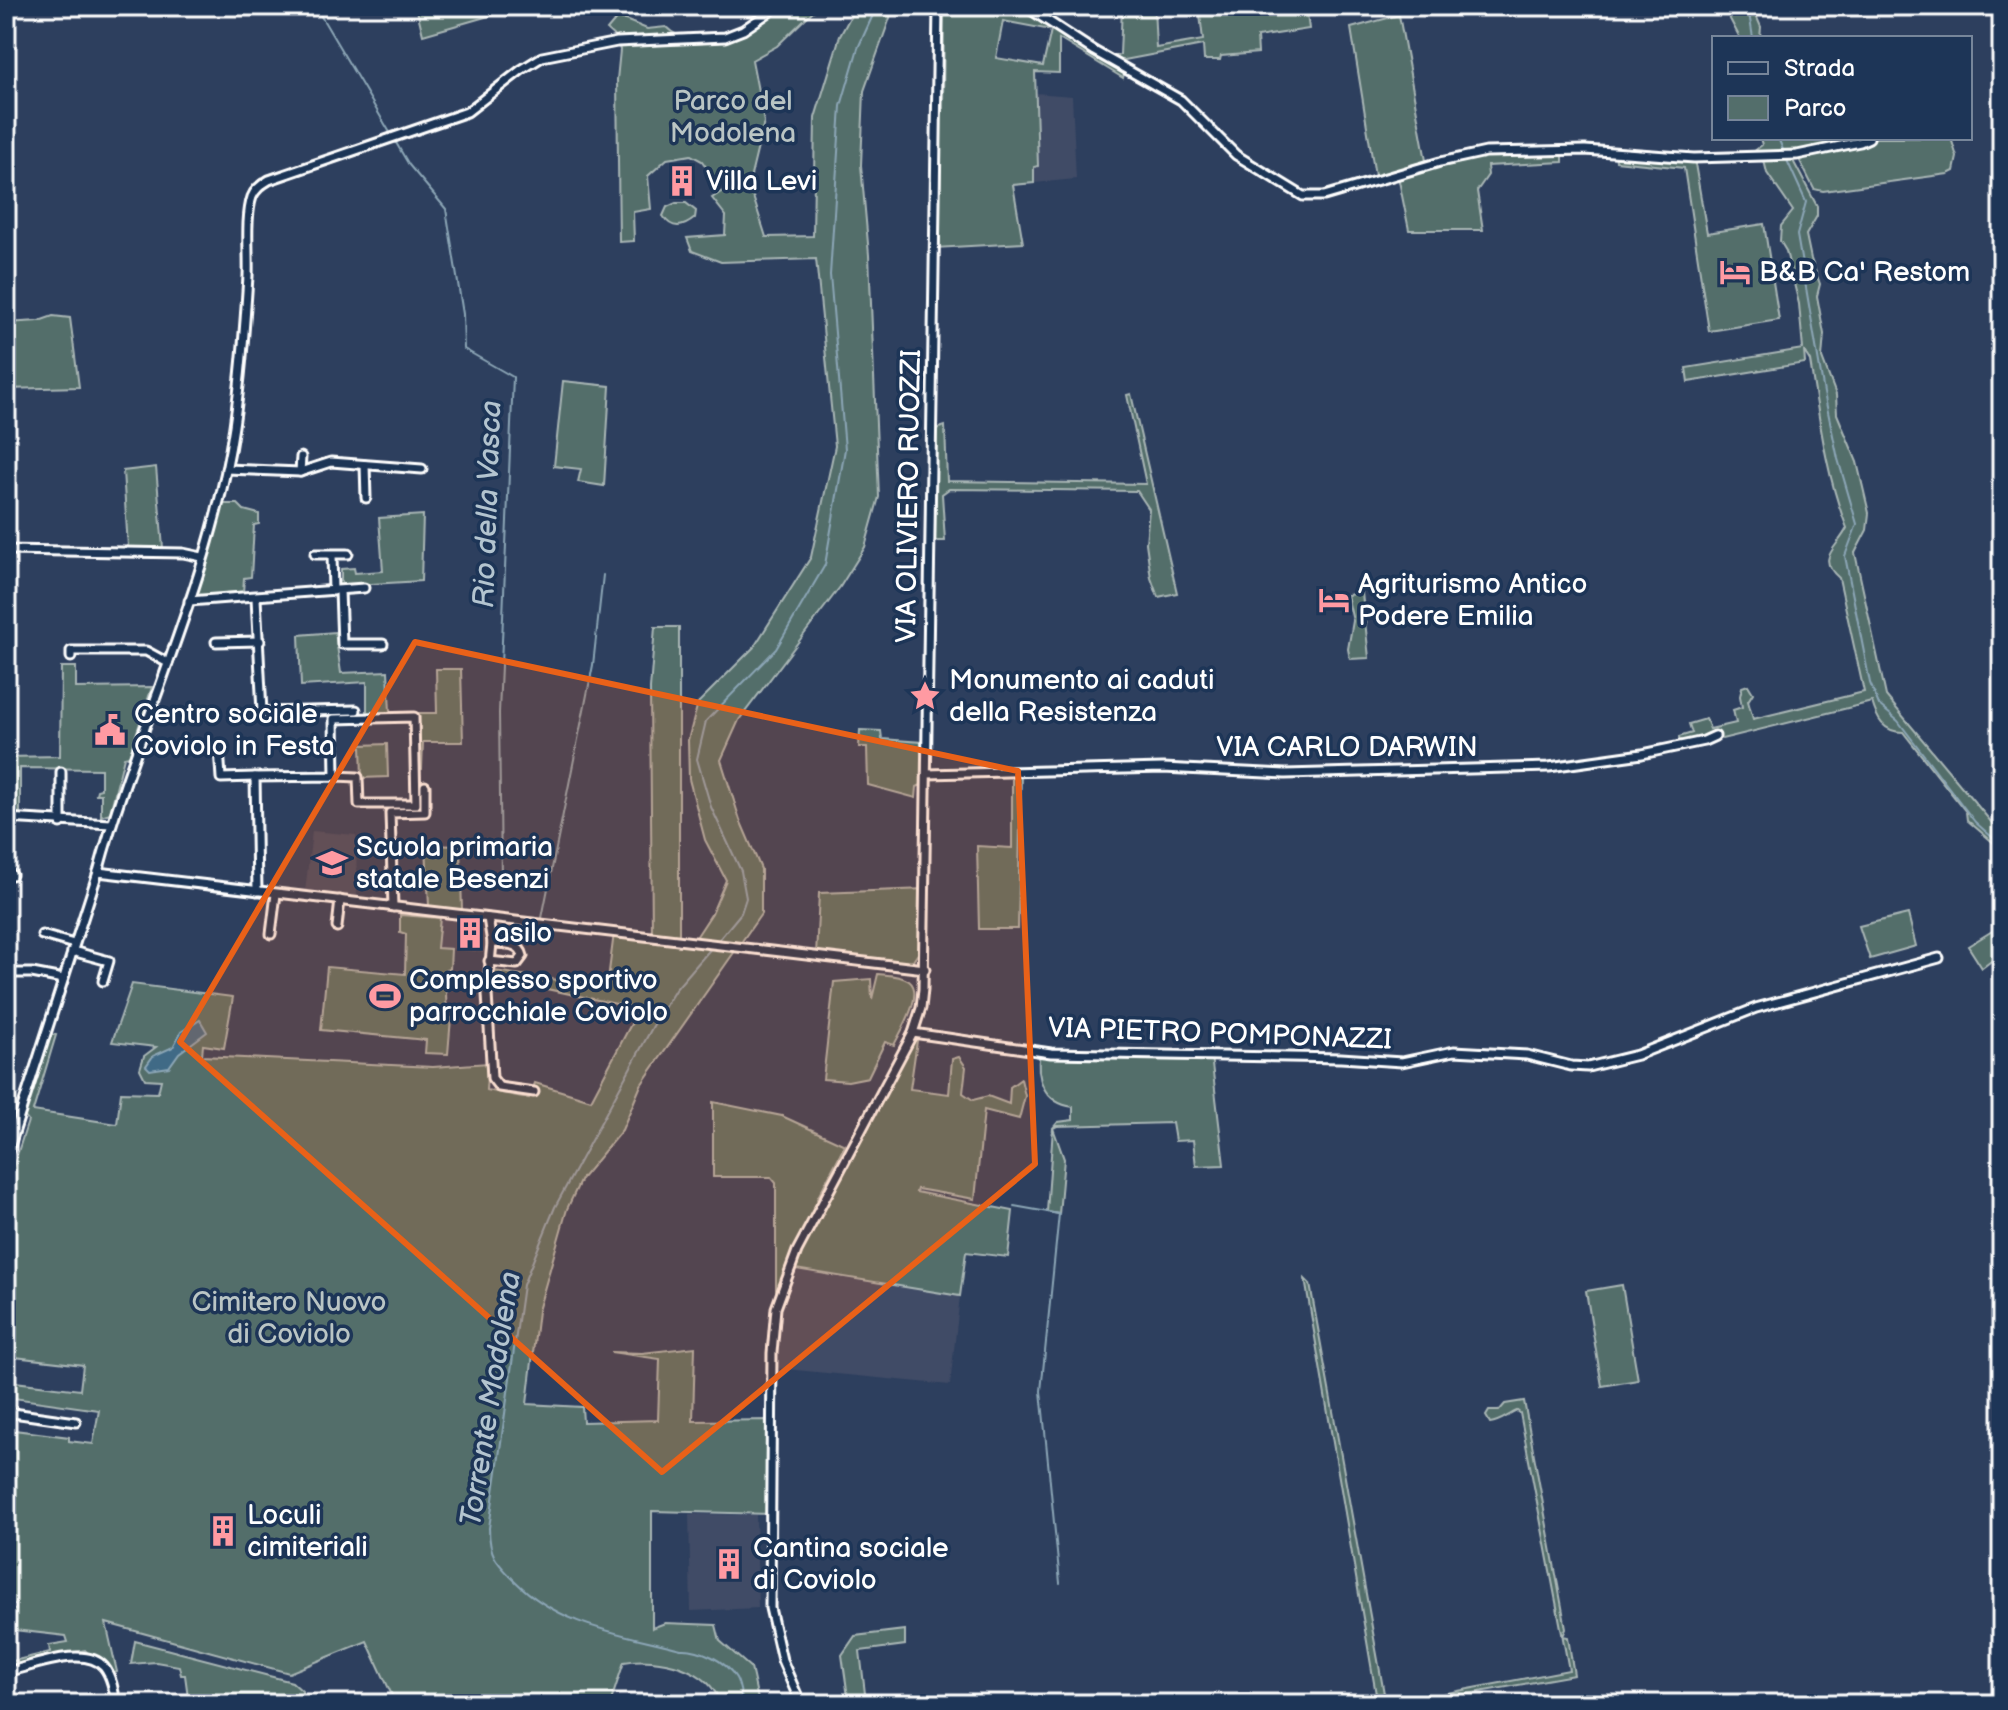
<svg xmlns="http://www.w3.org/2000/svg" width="2008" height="1710" viewBox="0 0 2008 1710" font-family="'Balsamiq Sans',sans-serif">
	<rect width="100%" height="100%" fill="#2d3f5e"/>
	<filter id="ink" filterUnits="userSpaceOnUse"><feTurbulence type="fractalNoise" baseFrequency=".0125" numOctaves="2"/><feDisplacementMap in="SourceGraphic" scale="16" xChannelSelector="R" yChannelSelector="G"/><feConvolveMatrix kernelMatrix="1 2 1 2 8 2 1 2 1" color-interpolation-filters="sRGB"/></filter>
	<g filter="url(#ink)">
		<g fill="#404b66">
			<path d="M1035,93L1072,96L1076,179L1034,183V167L1038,166Z"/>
			<path d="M312,831L356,835L357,898L305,892Z"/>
			<path d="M440,918L477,923L486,935L487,953L437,948Z"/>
			<path d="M789,1268L960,1296L950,1385L775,1368L779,1313L789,1278Z"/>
			<path d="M689,1514L756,1515L758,1608L691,1611Z"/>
		</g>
		<g fill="#536e6b" stroke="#a9b6b5" stroke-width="2" fill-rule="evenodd">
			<path d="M416,6H497L499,13L423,35Z"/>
			<path d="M778,6H823L813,11L777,46L752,60L764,122L749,184L766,237L813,236L815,118L840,36L856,6H898L891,15L864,91L861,165L869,255L879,497L865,547L840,587L739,720L721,760L740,820L761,869V914L641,1085L622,1130L581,1179L567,1209L538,1311L527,1404L582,1407L583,1422L658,1420L660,1359L611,1352L642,1353L695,1347L693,1421L771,1420L770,1514L652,1511V1628L665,1623L716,1625L720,1641L751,1668L759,1704H720C711,1668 657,1656 624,1662L610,1704H396L367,1641L289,1673L106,1623L117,1672L109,1676L85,1650L10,1665L9,1662L50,1652L49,1645L68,1642L66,1636L6,1629V1609L16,1610V1605L6,1602V1429L69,1437V1441L93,1444L99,1410L6,1397V1381L80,1390L83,1365L6,1356V1189L28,1121L24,1116L49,1034L56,1035L33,1111L117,1124L121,1092L158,1093L161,1080L145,1079L140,1069L144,1056L156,1047L112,1042L132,984L233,997L224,1048L203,1045L202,1056L433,1067L488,1063L486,1090L529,1098L535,1083L591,1100L639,1009L487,976V970L607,987L614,933L652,937L650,689L655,627H679V940L693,942L712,913L726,880L705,840L689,779L688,740L698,703L754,647L811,557L835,446L816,259L721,262L692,251L687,238L725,235L726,216L712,198L730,186L713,177L702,161L691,155L667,159L648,176L651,209L633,212L634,241L619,242L617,80L620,50L615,37L607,30L618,17L647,29L666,27C679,41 709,43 727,36C744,29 761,16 778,6Z"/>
			<path d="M944,6H1018L1105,58L1120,55L1122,6H1154L1156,48L1203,40L1199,6H1306L1309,29L1257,37L1258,53L1221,56L1220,60H1204L1203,45L1114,62L1125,69L1123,78L1059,39V73L1035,72L1038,166L1034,167V183L1013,185L1023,243L935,248L936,181L940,180V169H936L937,108H943ZM1003,21L1051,30L1043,66L996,58Z"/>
			<path d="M1723,6H1752L1761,27L1760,38H1740Z"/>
			<path d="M1399,15L1427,166L1466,155L1563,150V162L1487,166L1488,175L1477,191L1483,230H1409L1398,176L1376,182L1351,28Z"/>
			<path d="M1760,138H1951L1957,157L1954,171L1948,174L1823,191L1814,189L1797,155H1790L1817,206V216L1806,235L1811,259L1820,284L1817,296L1824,334L1822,358L1836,395L1837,414L1857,462L1869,513L1867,530L1855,553L1886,696L1992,823L2002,832V850L1967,820L1966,812L1903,732C1883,732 1877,719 1872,702L1722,739L1715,736L1680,746L1679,737L1692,733L1689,724L1706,719L1710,729L1736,723L1733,710L1742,707L1740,696L1742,687L1748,685L1753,693L1748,701L1753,719L1864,692L1839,578C1815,557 1837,549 1847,528C1826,476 1819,416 1810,361L1804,351L1805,363L1688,382L1686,368L1803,349L1799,304L1786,251L1780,241L1781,226L1793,211L1767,173L1763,156H1748L1762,145Z"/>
			<path d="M1615,152L1694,158L1707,233L1764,224L1779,320L1709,331L1684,168L1616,161Z"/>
			<path d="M676,203H686L696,211L695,218C683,228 672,230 663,216L667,207Z"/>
			<path d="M53,316L70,318L79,387L6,389V323L39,321Z"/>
			<path d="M563,381L610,386L604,486L578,482L581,469L554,466Z"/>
			<path d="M1131,394L1177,593L1158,597L1151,578L1146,543L1149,509L1137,491L949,489L942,494L945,541H935L936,429L945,426L947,481L1146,484L1127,395Z"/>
			<path d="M156,467L163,548L128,547L123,471Z"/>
			<path d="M223,504H238L244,510L259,514V524L254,525L251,577L244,578L243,593L200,596L197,593Z"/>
			<path d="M423,515L421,581L338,586L336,582L341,581V569L354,568L355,573L383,571L379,518Z"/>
			<path d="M1362,593L1369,658L1350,659L1348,649L1353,621L1347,595Z"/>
			<path d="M335,632L341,673L388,671L390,712H367V682L301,686L299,635Z"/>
			<path d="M61,667H76V688L152,687L129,756L124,757L110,813L101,816V794H96L97,790L101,789V769L20,768V815L6,813V757L60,756Z"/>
			<path d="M436,669H461L463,742H423L422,769H415L414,717L415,713H437Z"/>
			<path d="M860,730L881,731L882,739L922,742L921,785L917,787L916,798L868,785L867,747H859Z"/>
			<path d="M387,744L388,777L362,778L361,745Z"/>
			<path d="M1021,771L1018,929H979L977,846L1012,848V772Z"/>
			<path d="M426,845L460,846L462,910L429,906Z"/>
			<path d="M926,889L925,943L913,961L900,966L816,956L819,893Z"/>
			<path d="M1908,914L1916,946L1870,959L1859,926Z"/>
			<path d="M400,915L440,918L437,948L451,949L450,969L445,970L447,1017L451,1018L448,1054L425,1053L426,1040L321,1030L327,967L405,974L406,934L400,932Z"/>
			<path d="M2002,925V953L1982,968L1968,946Z"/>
			<path d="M878,974C887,975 901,975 909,981C925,993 901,1031 894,1045L885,1042L868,1077L848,1081L823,1079L834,982L871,979L872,999Z"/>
			<path d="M913,1033L918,1034L910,1089L949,1094L952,1059L959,1057L966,1067L963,1093L973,1100L988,1096L1009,1104L1010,1087L1021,1079L1025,1096L1019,1119L984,1110L975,1199L917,1189L916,1192L1013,1211L1008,1257L966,1252L960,1296L790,1268L776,1308V1183L771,1177H713V1102L782,1116L845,1145L817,1199L821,1205L835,1178L841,1179L886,1092Z"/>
			<path d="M1040,1052L1211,1056L1224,1165L1196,1166L1193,1140L1175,1141L1172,1123L1057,1126L1053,1128L1064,1159L1059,1214L1047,1212L1053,1128L1058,1122L1073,1120V1107C1044,1103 1035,1078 1040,1052Z"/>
			<path d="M1305,1279L1310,1284L1385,1699L1394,1703L1569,1670L1520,1413L1517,1411C1508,1415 1500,1422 1490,1423L1486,1416L1489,1411H1499L1505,1404L1524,1401L1566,1629L1563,1636L1568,1637L1574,1675L1412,1704H1375L1377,1700Z"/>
			<path d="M1622,1285L1638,1380L1602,1386L1586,1291Z"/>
			<path d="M905,1630V1645L860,1651L866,1702L897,1700L903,1704H849L842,1655L855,1636Z"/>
			<path d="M135,1641L292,1682L302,1691L303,1704H189L185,1675H181L179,1666L156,1662L131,1664Z"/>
		</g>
		<path fill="#406b86" stroke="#8ca6b6" stroke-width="2" d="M200,1020L207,1032L179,1053L169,1067L150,1070L146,1066L153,1056L173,1047L181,1032Z"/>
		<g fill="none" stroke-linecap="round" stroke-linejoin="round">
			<g stroke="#8ca6b6" stroke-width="2">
				<path d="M315,6L392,136"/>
				<path d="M1745,6L1749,13L1753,38"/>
				<path d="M1778,138L1784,152"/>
				<path d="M395,141L409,165L446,209L463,314L464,349L513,377L499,713L501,880"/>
				<path d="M1786,158L1806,202L1797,235L1824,393L1838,459L1857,524L1845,556L1870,683L1879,705L1898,721L1975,822L2002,846"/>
				<path d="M542,918L593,665L603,575"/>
				<path d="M717,942L741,913L746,898L741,871L711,807L697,759L706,721L776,649L825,565L845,449L830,275L841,106L858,48L877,6"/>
				<path d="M713,946L675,990L653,1026L555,1207L523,1285L489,1528C489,1555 496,1562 515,1581C561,1627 620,1633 681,1649C700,1648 726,1661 736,1678C740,1685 741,1696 743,1704"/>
				<path d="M1014,1206L1059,1214L1041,1391L1060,1583"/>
			</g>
			<defs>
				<g id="minor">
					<path d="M1025,6L1094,51L1181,100L1236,155L1303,196H1324L1440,162L1486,152L1585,150L1694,158L1797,155L1860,142L1869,138"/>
					<path d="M365,465L366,498"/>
					<path d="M226,469L300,472L331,462L422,469"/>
					<path d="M300,472L301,457"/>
					<path d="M6,550L183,553L202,557"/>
					<path d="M315,554H348"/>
					<path d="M332,555L333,591"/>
					<path d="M340,591L342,644H383"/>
					<path d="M256,598L262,712L356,710"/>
					<path d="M189,601L364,588"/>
					<path d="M216,642L260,641"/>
					<path d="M71,657V651H146L168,663"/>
					<path d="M219,748L221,778L255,777"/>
					<path d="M927,774L1163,768L1285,774L1549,767L1642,754L1704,741L1715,736"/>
					<path d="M6,818L111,824"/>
					<path d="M61,823V772"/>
					<path d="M98,872L925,969"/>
					<path d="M6,875H12"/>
					<path d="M257,891L255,777L335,776L334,719L414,717L416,804H359L358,777L335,776"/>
					<path d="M393,907L390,813L425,812V786"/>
					<path d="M488,918L492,943L487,994L492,1078L499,1087L534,1092"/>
					<path d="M337,927L340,900"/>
					<path d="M271,934L276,894"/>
					<path d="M42,935L74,944"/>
					<path d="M72,951L109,961L103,981"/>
					<path d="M489,961L517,964L523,956C520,942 504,944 492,943"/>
					<path d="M6,973H32L63,979"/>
					<path d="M913,1033L1051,1053L1341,1058L1402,1062L1454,1051L1527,1055L1571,1066L1588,1067L1637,1055L1756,1008L1939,958"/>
					<path d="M6,1158L98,872C138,724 212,578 234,426C241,377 245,326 248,276C249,253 245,218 252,197C255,189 262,184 269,180L467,112L521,70L542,57L617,42L725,37L743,30L778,6"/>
					<path d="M6,1412L76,1422"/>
					<path d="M6,1672C31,1667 85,1644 104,1667C112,1677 114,1692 116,1704"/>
					<path d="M801,1704L782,1660L770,1608L772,1353L776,1308L797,1251L913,1033L921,1008L923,989L938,6"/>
				</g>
			</defs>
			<use href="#minor" stroke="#fff" stroke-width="13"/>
			<use href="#minor" stroke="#1d3557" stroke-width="7"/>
		</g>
	</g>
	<path fill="#e96118" fill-opacity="0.2" stroke="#e96118" stroke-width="6" stroke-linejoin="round" d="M415,642L1018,771L1035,1164L662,1472L180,1042Z"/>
	<defs>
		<symbol id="building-bare" viewBox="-9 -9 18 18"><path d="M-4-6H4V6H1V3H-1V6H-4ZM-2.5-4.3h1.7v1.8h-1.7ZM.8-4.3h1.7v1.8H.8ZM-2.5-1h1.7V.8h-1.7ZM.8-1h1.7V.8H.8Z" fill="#ff9aa2" stroke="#1d3557" stroke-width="2.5" paint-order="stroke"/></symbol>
		<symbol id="hotel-bare" viewBox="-9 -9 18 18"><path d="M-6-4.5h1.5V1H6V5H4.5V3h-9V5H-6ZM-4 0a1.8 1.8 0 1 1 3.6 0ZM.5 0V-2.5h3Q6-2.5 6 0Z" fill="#ff9aa2" stroke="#1d3557" stroke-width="2.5" paint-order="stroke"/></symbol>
		<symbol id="sight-bare" viewBox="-9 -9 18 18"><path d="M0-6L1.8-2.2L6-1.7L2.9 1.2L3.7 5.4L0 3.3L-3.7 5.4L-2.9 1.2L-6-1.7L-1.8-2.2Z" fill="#ff9aa2" stroke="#1d3557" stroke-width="2.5" paint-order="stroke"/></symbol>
		<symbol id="civic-bare" viewBox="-9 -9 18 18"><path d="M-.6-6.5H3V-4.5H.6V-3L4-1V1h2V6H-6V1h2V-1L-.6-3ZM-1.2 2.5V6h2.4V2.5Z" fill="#ff9aa2" stroke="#1d3557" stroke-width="2.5" paint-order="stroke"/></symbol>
		<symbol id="school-bare" viewBox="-9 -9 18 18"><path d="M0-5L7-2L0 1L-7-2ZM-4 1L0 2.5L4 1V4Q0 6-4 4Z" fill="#ff9aa2" stroke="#1d3557" stroke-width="2.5" paint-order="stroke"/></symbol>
		<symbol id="stadium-bare" viewBox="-9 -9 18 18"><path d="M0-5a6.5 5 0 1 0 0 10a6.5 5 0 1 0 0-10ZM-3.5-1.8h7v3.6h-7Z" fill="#ff9aa2" stroke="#1d3557" stroke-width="2.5" paint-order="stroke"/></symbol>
	</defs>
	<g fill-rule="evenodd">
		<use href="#building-bare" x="660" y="159" width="44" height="44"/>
		<use href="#hotel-bare" x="1713" y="250" width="44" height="44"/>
		<use href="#hotel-bare" x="1312" y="578" width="44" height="44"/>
		<use href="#sight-bare" x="903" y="674" width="44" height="44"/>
		<use href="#civic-bare" x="88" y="708" width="44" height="44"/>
		<use href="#school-bare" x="310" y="841" width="44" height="44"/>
		<use href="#building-bare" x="448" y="911" width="44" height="44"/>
		<use href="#stadium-bare" x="363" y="974" width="44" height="44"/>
		<use href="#building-bare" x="201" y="1509" width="44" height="44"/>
		<use href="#building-bare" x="707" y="1542" width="44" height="44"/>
	</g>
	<g text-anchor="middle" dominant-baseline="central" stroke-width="7" stroke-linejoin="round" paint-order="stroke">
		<g font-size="28" fill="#bac5c4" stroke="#1d3557">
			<text x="733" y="101">Parco del<tspan x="733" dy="32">Modolena</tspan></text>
			<text x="289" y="1302">Cimitero Nuovo<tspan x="289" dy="32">di Coviolo</tspan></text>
		</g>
		<g font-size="28" fill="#fff" stroke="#1d3557" text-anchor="start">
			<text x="706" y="181">Villa Levi</text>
			<text x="1759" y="272">B&amp;B Ca' Restom</text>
			<text x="1358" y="584">Agriturismo Antico<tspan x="1358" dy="32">Podere Emilia</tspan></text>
			<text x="949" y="680">Monumento ai caduti<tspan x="949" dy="32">della Resistenza</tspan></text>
			<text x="134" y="714">Centro sociale<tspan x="134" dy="32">Coviolo in Festa</tspan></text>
			<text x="356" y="847">Scuola primaria<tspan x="356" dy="32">statale Besenzi</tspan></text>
			<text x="494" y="933">asilo</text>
			<text x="409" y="980">Complesso sportivo<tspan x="409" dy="32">parrocchiale Coviolo</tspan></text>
			<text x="247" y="1515">Loculi<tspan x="247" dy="32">cimiteriali</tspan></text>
			<text x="753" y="1548">Cantina sociale<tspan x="753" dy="32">di Coviolo</tspan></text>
		</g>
		<g font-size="28" fill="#fff" stroke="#1d3557">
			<text transform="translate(909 496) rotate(-89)">VIA OLIVIERO RUOZZI</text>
			<text x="1347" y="747">VIA CARLO DARWIN</text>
			<text transform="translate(1220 1034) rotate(2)">VIA PIETRO POMPONAZZI</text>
		</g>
		<g font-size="30" font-style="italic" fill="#b3c4cf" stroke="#1d3557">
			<text transform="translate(488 504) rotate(-88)">Rio della Vasca</text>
			<text transform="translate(491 1399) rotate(-81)">Torrente Modolena</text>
		</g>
	</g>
	<rect width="2008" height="1710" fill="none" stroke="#1d3557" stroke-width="32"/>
	<rect x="16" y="16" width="1976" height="1678" fill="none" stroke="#fff" stroke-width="3" filter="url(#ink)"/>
	<rect x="1712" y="36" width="260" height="104" fill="#1d3557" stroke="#77869a" stroke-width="2"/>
	<rect x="1728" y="62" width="40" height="12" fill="#1d3557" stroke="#77869a" stroke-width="2"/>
	<text x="1784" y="76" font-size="24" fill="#ffffff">Strada</text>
	<rect x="1728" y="96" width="40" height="24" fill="#536e6b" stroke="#77869a" stroke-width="2"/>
	<text x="1784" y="116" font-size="24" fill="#ffffff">Parco</text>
</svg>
